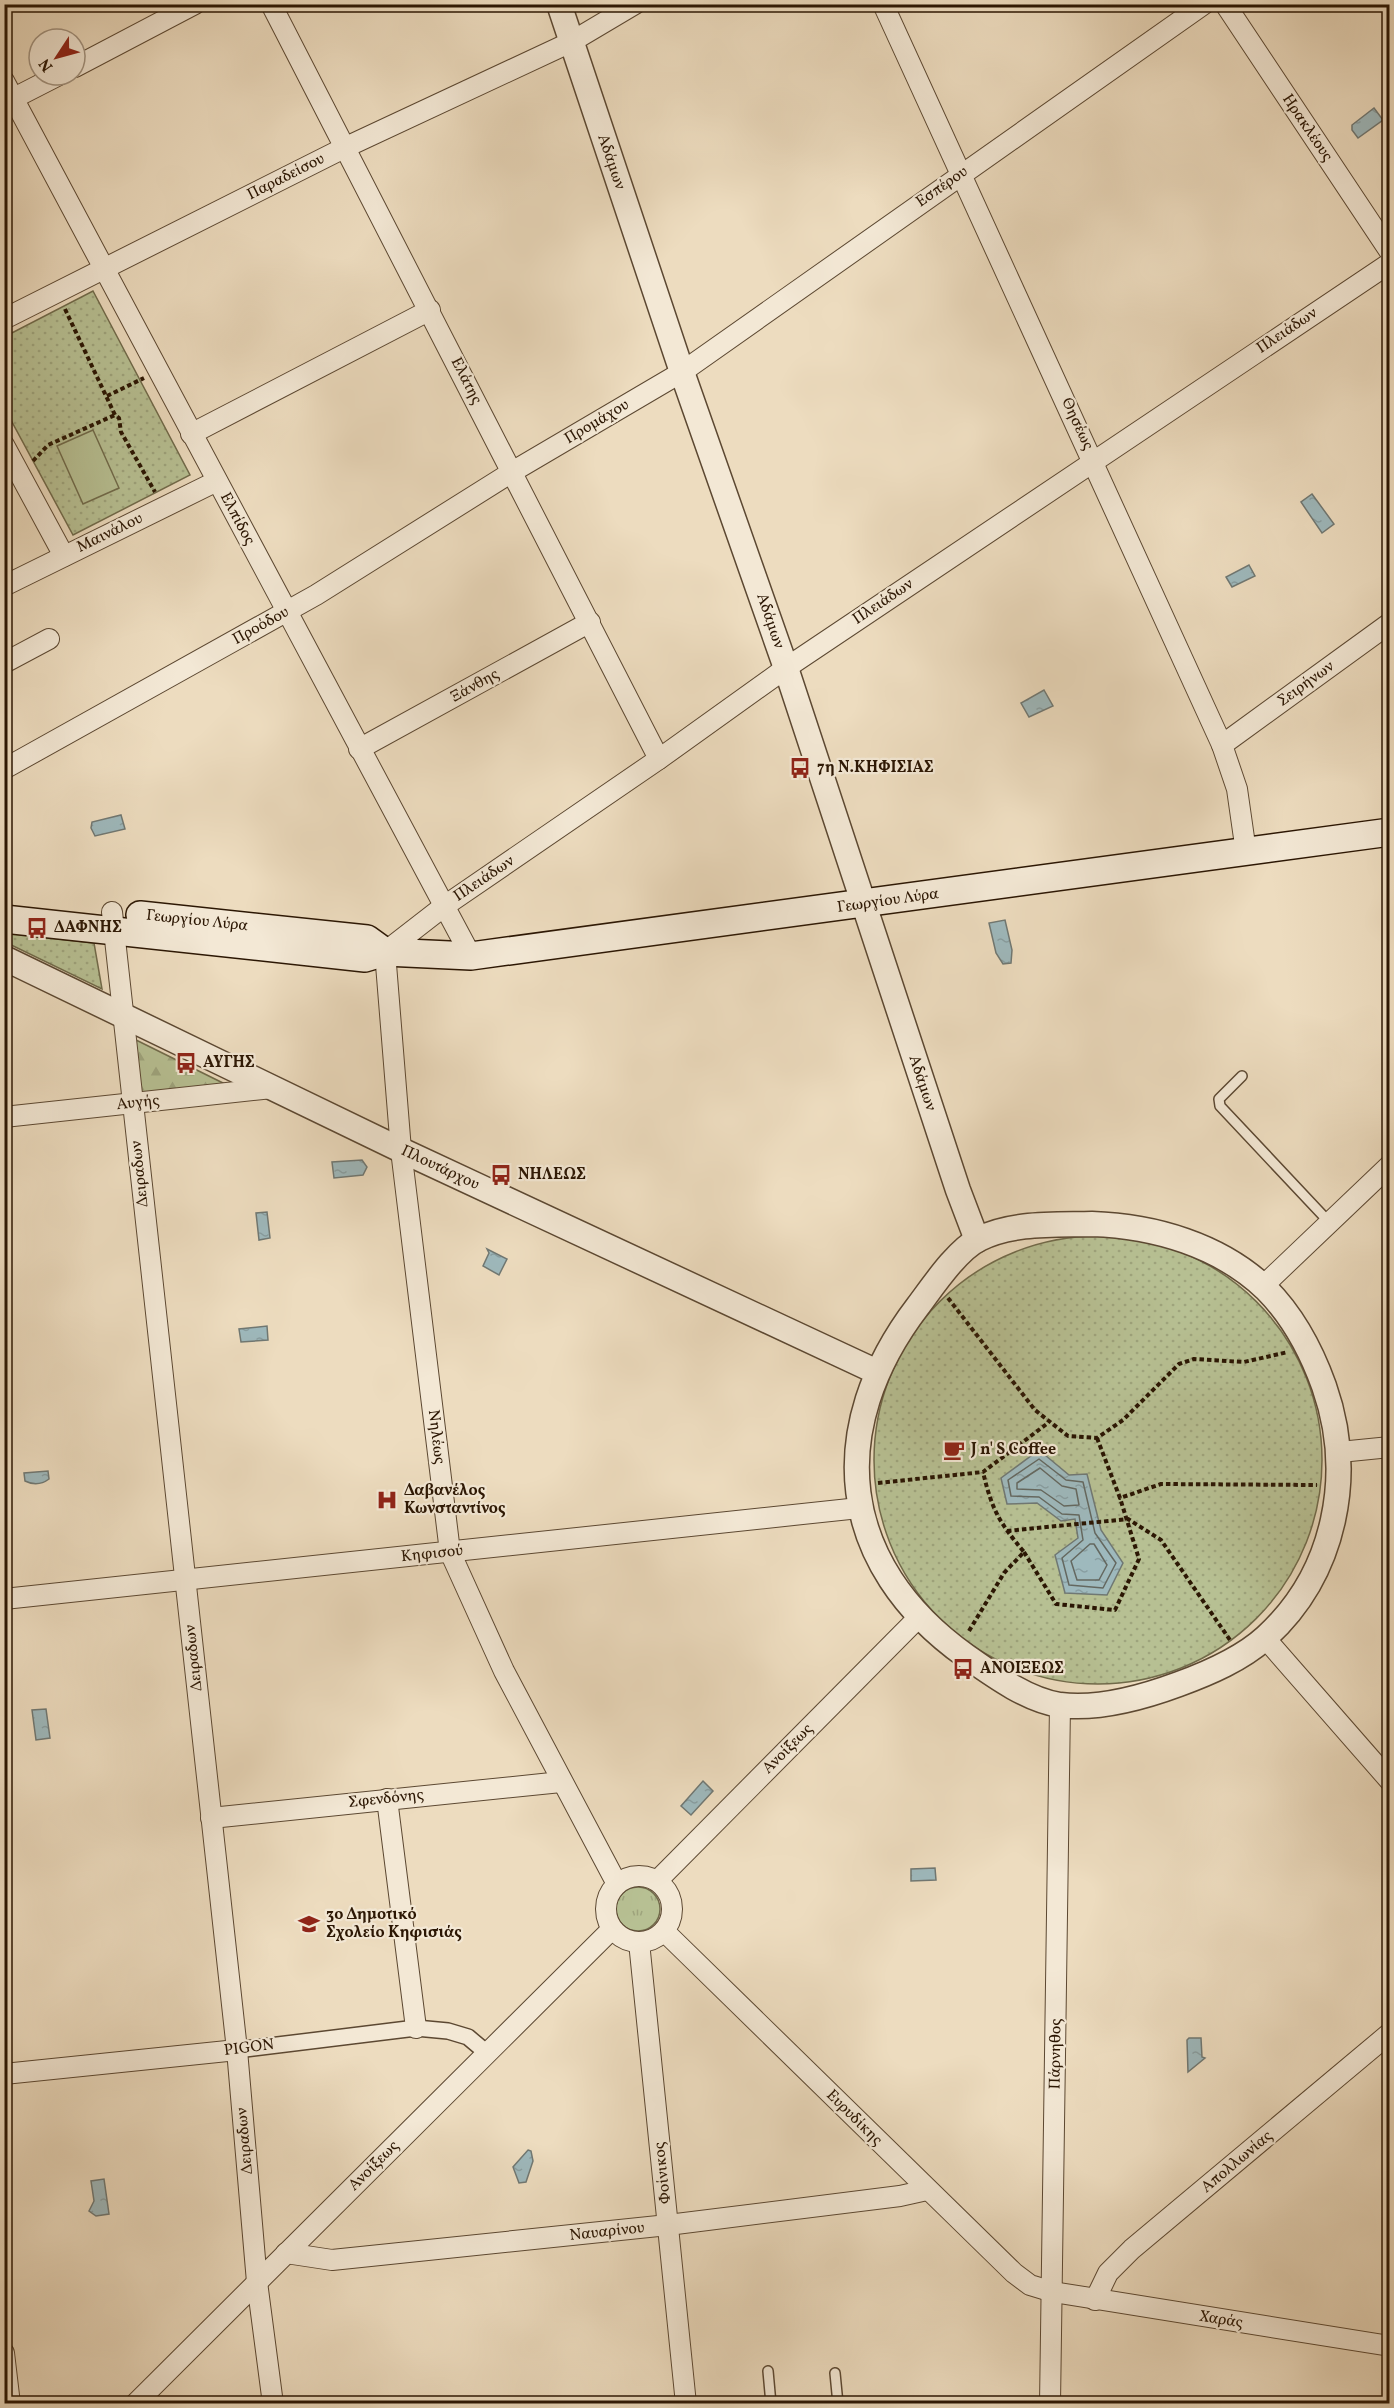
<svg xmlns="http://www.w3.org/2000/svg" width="1394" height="2408" viewBox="0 0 1394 2408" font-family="Vollkorn,serif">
	<defs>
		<pattern id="grass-tufts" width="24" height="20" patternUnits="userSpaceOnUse" patternTransform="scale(1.5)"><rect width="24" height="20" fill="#b7c093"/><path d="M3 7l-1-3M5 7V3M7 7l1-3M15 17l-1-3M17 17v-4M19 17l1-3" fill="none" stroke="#9ea47d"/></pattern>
		<pattern id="forest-firs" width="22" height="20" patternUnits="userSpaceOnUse" patternTransform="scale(1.5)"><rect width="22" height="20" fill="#b7c093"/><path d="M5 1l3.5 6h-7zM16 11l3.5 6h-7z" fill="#9ea47d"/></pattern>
		<pattern id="park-dots" width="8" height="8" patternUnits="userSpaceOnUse" patternTransform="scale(1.5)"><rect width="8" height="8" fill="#b7c093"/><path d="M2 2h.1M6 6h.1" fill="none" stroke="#9ea47d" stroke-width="1.8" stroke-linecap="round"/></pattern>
		<pattern id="water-ripples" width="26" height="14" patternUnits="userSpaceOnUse" patternTransform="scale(1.5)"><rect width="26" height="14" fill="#9eb9bd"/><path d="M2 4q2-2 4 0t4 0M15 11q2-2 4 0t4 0" fill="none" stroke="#889ea1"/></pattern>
	</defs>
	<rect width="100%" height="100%" fill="#eddcbf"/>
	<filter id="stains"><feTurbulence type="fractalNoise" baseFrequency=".00333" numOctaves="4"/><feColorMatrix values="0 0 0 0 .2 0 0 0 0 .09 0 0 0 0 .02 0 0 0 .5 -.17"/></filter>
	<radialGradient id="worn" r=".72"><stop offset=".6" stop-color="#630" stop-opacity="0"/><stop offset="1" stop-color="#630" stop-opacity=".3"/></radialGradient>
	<circle fill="url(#grass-tufts)" stroke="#716b4b" stroke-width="1.5" cx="638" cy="1909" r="22"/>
	<path fill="url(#forest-firs)" stroke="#716b4b" stroke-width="1.5" d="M132,1038L229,1086L135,1101Z"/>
	<g fill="url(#park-dots)" stroke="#716b4b" stroke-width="1.5">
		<path d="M93,291L190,475L73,535L5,409L4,337Z"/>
		<path d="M5,933L94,943L102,989L5,942Z"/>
		<circle cx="1098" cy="1460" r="224"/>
	</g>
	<path fill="#b7c093" stroke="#716b4b" stroke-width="1.5" d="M93,430L119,488L83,504L57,446Z"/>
	<g fill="url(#water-ripples)" stroke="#707873" stroke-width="1.5">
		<path d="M1374,108L1383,120L1358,138L1352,130V125Z"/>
		<path d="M1312,494L1334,524L1322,533L1301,502Z"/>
		<path d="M1249,565L1255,576L1232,587L1226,577Z"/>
		<path d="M1044,690L1053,706L1029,717L1021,703Z"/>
		<path d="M121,815L125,829L95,836L91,828L92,822Z"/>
		<path d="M1005,920L1012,950L1011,963L1003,964L996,953L989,923Z"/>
		<path d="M362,1160L367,1167L363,1175L334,1178L332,1162Z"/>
		<path d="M267,1212L270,1238L259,1240L256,1213Z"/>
		<path d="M487,1249L507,1259L499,1275L483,1266L489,1253Z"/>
		<path d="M267,1326L268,1340L241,1342L239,1329Z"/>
		<path d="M1039,1450L1069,1475L1087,1474L1101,1530L1123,1563L1107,1595L1065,1593L1055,1555L1078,1538L1075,1519L1061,1521L1037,1503L1007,1504L1001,1478Z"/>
		<path d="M48,1471L49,1479C41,1485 33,1485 25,1481L24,1473Z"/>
		<path d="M46,1709L50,1738L36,1740L32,1710Z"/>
		<path d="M703,1781L713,1791L691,1815L681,1806Z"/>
		<path d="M935,1868L936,1880L911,1881V1869Z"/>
		<path d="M1189,2038H1201L1202,2057L1205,2058L1188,2072L1187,2040Z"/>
		<path d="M528,2150L531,2151L533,2161L526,2182L519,2183L513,2167Z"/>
		<path d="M104,2179L109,2214L96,2216L89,2211L94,2201L91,2181Z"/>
	</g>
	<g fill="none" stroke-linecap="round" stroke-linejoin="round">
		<g stroke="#646860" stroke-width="1.5">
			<path d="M1039,1459L1066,1480L1083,1482L1095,1533L1116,1563L1103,1588L1069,1585L1062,1558L1083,1540L1079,1515L1062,1514L1039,1497L1011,1496L1008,1480Z"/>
			<path d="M1040,1468L1062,1486L1076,1489L1079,1505L1064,1506L1041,1490L1017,1489V1483Z"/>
			<path d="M1090,1544H1094L1107,1565L1099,1580H1077L1071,1561Z"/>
		</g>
		<defs>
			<g id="service">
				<path d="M1242,1076L1219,1099L1220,1106L1329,1222"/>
				<path d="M768,2371L771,2404"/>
				<path d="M835,2373L838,2404"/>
			</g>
			<path id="pedestrian" d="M237,2050L416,2028L448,2031L468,2037L487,2053"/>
			<g id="minor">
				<path d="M271,4L659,759"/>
				<path d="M883,4L1222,745L1237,789L1246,852"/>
				<path d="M1225,4L1390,252"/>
				<path d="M75,67L195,4"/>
				<path d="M4,81L471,956"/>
				<path d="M14,98L59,75"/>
				<path d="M4,319L344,148L571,42L635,4"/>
				<path d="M191,434L430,310"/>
				<path d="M4,445L64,556"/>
				<path d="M4,586L217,481"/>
				<path d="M4,663L49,639"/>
				<path d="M1222,745L1390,623"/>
				<path d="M359,749L590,622"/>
				<path d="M4,769L316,595L512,472L682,372L1204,4"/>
				<path d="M112,912L237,2050L257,2282L273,2404"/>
				<path d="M4,1117L272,1088"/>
				<path d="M1263,1286L1390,1165"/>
				<path d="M1340,1452L1390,1447"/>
				<path d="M4,1599L859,1508"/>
				<path d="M1265,1638L1390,1781"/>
				<path d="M387,1799L416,2028"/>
				<path d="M211,1818L561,1782"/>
				<circle cx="639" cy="1909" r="33"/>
				<path d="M657,1881L919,1617"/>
				<path d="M617,1884L504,1671L450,1552L401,1150L385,952L443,907L659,759L786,668L1390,263"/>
				<path d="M664,1931L1014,2273L1030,2285L1053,2292L1390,2346"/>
				<path d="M639,1942L686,2404"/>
				<path d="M4,2074L237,2050"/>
				<path d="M286,2253L332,2260L668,2225L900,2196L927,2190"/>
				<path d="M1095,2300L1108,2273L1132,2249L1390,2033"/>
				<path d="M4,2353L10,2404"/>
				<path d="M135,2404L612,1929"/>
				<path d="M1050,2404L1060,1705"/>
			</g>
			<g id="tertiary">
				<path d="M559,4L682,372L786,668L958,1190L977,1240"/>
				<path d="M4,958L401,1150L877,1372"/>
				<path d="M1092,1224C1154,1226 1220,1245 1266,1289C1294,1317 1311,1350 1324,1386C1355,1474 1336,1573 1266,1637C1242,1659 1209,1673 1179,1684C1144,1697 1099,1710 1060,1705C1027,1700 993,1675 966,1656C837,1564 824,1429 918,1306C933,1286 957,1250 979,1239C1012,1222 1056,1225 1092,1224Z"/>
			</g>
			<g id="secondary">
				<path d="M140,915L367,939L385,952"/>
				<path d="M4,919L365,958L385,952L471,956L1390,832"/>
			</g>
		</defs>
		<use href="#service" stroke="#5c4832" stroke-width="12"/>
		<use href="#pedestrian" stroke="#5c4832" stroke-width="18"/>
		<use href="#minor" stroke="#5c4832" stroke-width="22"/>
		<use href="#tertiary" stroke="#5c4832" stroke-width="27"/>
		<use href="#secondary" stroke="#2b1603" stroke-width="30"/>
		<g stroke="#2b1603" stroke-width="4" stroke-dasharray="4.5 3" stroke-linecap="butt">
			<path d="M65,309L115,415L119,418L121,432L155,492"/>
			<path d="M107,396L144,378"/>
			<path d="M33,461L48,445L115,415"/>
			<path d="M948,1298L1035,1410L1068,1436L1097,1438L1123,1420L1179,1364L1194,1359L1244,1362L1288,1352"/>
			<path d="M1097,1438L1120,1498L1161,1484L1317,1485"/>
			<path d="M878,1483L983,1472L1048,1423"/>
			<path d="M1007,1531L1128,1519L1161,1540L1230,1640"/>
			<path d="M1024,1552L1056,1604L1115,1610L1139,1559L1120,1498"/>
			<path d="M969,1631L1004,1573L1024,1552C999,1522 992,1510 983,1472"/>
		</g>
		<use href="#service" stroke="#f3e8d5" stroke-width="9"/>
		<use href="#pedestrian" stroke="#f3e8d5" stroke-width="15"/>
		<use href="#minor" stroke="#f3e8d5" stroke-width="20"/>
		<use href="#tertiary" stroke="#f3e8d5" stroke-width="24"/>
		<use href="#secondary" stroke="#f3e8d5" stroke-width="27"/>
	</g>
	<defs>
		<symbol id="bus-bare" viewBox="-9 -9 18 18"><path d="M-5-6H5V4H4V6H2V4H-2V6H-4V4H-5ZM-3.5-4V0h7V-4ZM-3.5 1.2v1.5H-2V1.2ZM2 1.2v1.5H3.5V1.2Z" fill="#8f2418" stroke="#f3e8d5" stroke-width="2.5" paint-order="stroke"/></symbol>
		<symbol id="cafe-bare" viewBox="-9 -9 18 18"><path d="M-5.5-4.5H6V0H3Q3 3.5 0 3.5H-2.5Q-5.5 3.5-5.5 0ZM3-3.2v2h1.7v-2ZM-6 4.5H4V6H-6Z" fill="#8f2418" stroke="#f3e8d5" stroke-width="2.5" paint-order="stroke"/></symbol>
		<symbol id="hospital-bare" viewBox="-9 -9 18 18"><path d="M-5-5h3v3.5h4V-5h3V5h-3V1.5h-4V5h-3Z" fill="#8f2418" stroke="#f3e8d5" stroke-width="2.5" paint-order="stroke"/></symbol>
		<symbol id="school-bare" viewBox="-9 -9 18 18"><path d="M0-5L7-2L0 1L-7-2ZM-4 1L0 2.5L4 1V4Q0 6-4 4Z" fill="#8f2418" stroke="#f3e8d5" stroke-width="2.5" paint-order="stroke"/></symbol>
	</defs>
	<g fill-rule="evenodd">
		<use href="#bus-bare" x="785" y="753" width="30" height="30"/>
		<use href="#bus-bare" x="22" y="913" width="30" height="30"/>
		<use href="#bus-bare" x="171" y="1048" width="30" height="30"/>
		<use href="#bus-bare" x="486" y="1160" width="30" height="30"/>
		<use href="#cafe-bare" x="939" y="1435" width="30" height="30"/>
		<use href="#hospital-bare" x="372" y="1485" width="30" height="30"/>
		<use href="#bus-bare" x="948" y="1654" width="30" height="30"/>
		<use href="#school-bare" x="294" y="1909" width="30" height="30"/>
	</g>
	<g text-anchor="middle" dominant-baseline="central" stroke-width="4.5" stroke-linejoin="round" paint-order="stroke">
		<g font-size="16" fill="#2b1603" stroke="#f3e8d5">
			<text transform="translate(1307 128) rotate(56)">Ηρακλέους</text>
			<text transform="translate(611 162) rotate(71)">Αδάμων</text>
			<text transform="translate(286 177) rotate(-27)">Παραδείσου</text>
			<text transform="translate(942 187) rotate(-35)">Εσπέρου</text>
			<text transform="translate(1287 331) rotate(-34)">Πλειάδων</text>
			<text transform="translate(466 381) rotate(63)">Ελάτης</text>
			<text transform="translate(597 422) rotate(-31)">Προμάχου</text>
			<text transform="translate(1077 424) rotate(65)">Θησέως</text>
			<text transform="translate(237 519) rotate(62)">Ελπίδος</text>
			<text transform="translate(110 533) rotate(-26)">Μαινάλου</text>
			<text transform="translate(883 602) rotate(-34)">Πλειάδων</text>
			<text transform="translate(770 621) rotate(71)">Αδάμων</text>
			<text transform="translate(261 626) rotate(-29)">Προόδου</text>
			<text transform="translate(1306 684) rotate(-36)">Σειρήνων</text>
			<text transform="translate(475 686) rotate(-29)">Ξάνθης</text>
			<text transform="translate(484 879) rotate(-34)">Πλειάδων</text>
			<text transform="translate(888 901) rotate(-8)">Γεωργίου Λύρα</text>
			<text transform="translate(197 921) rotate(6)">Γεωργίου Λύρα</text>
			<text transform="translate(922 1083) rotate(72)">Αδάμων</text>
			<text transform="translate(138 1103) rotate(-6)">Αυγής</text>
			<text transform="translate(440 1168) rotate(25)">Πλουτάρχου</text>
			<text transform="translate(140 1174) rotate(-96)">Δειραδων</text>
			<text transform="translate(436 1437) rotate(83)">Νηλέως</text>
			<text transform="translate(432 1554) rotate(-6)">Κηφισού</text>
			<text transform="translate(194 1658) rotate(-96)">Δειραδων</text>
			<text transform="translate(788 1749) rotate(-45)">Ανοίξεως</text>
			<text transform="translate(386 1799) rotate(-6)">Σφενδόνης</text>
			<text transform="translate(249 2048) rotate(-7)">PIGON</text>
			<text transform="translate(1056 2054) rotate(-89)">Πάρνηθος</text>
			<text transform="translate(854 2118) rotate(45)">Ευρυδίκης</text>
			<text transform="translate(245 2141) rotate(-95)">Δειραδων</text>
			<text transform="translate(1237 2162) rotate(-40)">Απολλωνίας</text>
			<text transform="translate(374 2166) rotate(-45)">Ανοίξεως</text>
			<text transform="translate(663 2173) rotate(-96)">Φοίνικος</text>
			<text transform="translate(607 2232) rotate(-6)">Ναυαρίνου</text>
			<text transform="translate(1221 2320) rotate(9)">Χαράς</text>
		</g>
		<g font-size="16" font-weight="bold" fill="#2b1603" stroke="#f3e8d5" text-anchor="start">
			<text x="817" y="768">7η Ν.ΚΗΦΙΣΙΑΣ</text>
			<text x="54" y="928">ΔΑΦΝΗΣ</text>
			<text x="203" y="1063">ΑΥΓΗΣ</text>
			<text x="518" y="1175">ΝΗΛΕΩΣ</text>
			<text x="971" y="1450">J n' S Coffee</text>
			<text x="404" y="1491">Δαβανέλος<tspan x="404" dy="18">Κωνσταντίνος</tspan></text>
			<text x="980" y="1669">ΑΝΟΙΞΕΩΣ</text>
			<text x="326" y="1915">3ο Δημοτικό<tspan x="326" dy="18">Σχολείο Κηφισιάς</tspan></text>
		</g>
	</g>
	<rect width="1394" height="2408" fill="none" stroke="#eddcbf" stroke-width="24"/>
	<rect x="6" y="6" width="1382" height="2396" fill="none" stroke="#2b1603" stroke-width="3"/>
	<rect x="12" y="12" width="1370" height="2384" fill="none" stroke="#2b1603" stroke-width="1.5"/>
	<g transform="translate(57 57) rotate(234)"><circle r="28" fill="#f3e8d5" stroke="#a39481" stroke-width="1.5"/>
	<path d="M0-4.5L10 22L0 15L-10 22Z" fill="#8f2418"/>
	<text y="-9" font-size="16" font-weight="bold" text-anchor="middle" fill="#2b1603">N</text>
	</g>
	<rect width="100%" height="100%" filter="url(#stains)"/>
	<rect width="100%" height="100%" fill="url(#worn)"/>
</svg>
